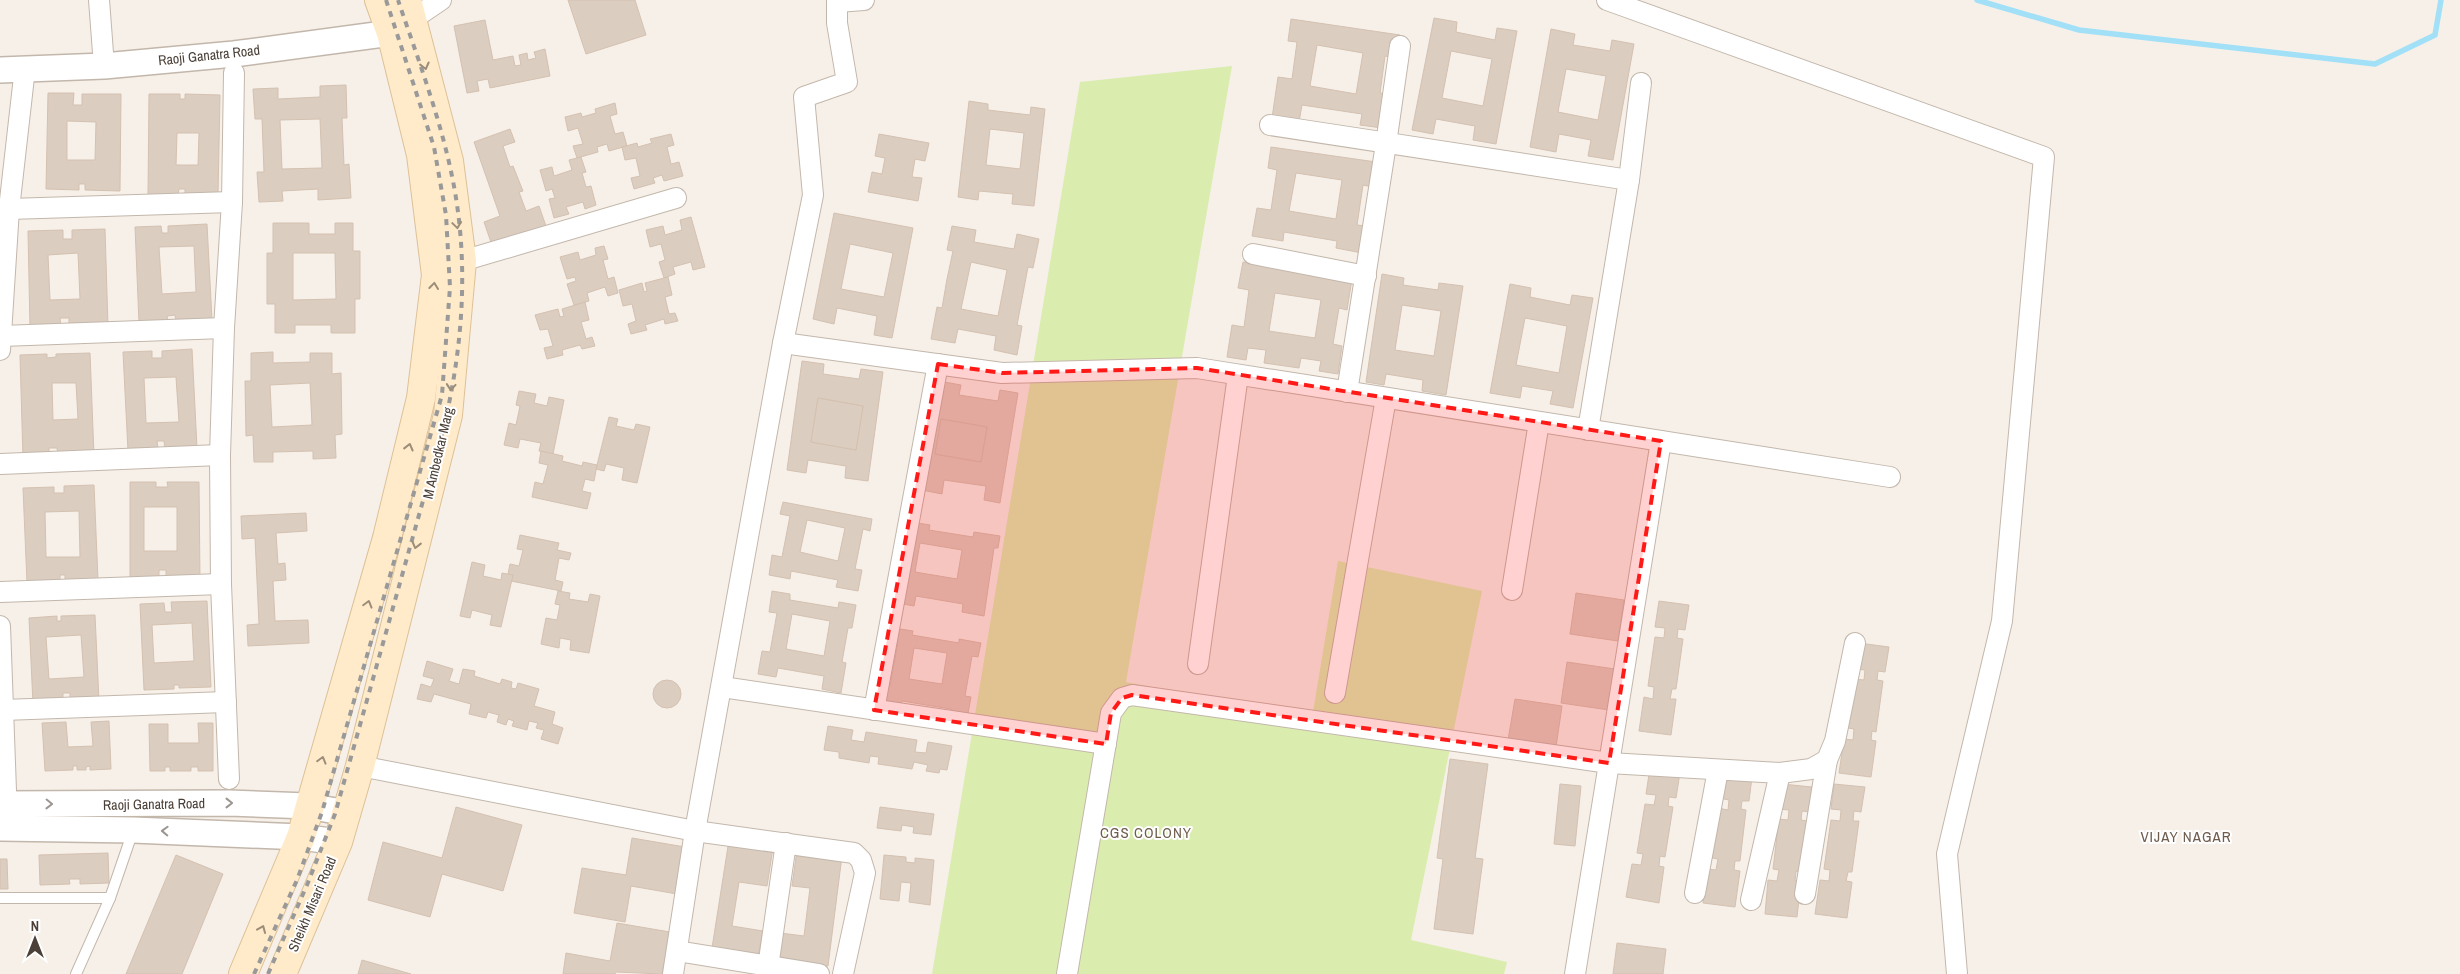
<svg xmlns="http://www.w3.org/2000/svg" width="2460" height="974" viewBox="0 0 2460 974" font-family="'Archivo Narrow',sans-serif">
	<rect width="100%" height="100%" fill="#f6f0e9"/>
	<path fill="#daedaf" d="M1232,66L1126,682L1312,718L1338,561L1482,591L1411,940L1507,962L1504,974H932L1080,82Z"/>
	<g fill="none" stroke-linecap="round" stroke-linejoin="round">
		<path stroke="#a1e0f7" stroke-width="5.5" d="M1977,0L2079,30L2375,64L2435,35L2441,0"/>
	</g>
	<g fill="#dccdc1" stroke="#d4c1b0" fill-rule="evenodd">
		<path d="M568,0H635L646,35L586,54Z"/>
		<path d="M1434,18L1457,22L1456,32L1495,40L1497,28L1517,31L1496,144L1473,140L1475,126L1436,119L1433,134L1412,130ZM1451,51L1492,59L1483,106L1442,98Z"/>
		<path d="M1291,19L1400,35L1397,58L1385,56L1380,93L1387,94L1382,128L1360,125L1362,114L1302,105L1299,122L1272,118L1278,77L1292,79L1297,42L1288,41ZM1317,45L1363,53L1356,94L1310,86Z"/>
		<path d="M485,20L493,60L513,56L515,66L521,65L519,55L527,53L528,60L536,58L534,52L545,49L550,76L490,88L488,79L477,81L479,91L467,93L454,26Z"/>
		<path d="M1551,29L1575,34L1573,45L1610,51L1612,40L1634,44L1613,160L1588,156L1591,140L1559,134L1556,152L1530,147ZM1566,69L1606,76L1598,120L1558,112Z"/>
		<path d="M346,85L347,118H342L344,165L349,164L351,198L318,200V189L282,191L283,201L259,202L257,172H264L262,119H255L253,89L278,88V99L320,97V86ZM320,119L322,168L282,169L280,120Z"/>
		<path d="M48,93H74L73,105H82V94H121L120,191L85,190V184H79V190L46,189ZM67,121L96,122L95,160H67Z"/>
		<path d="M149,94H180V99H185V94L220,95L218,195L185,194V189H179L178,195H148ZM177,133H199L198,165H176Z"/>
		<path d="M969,101L988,104V110L1030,115L1031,107L1045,109L1034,206L1012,204L1013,194L979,191L978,200L958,197ZM990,129L1024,133L1020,169L986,165Z"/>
		<path d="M615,103L617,114L610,116L615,134L623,132L627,146L609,151L607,144L597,147L598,152L577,158L573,146L583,144L578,128L568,131L565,117L581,113L582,117L596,113L595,109Z"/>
		<path d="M510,129L515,142L503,146L510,167L513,166L523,191L519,192L526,211L539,206L547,229L493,248L484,222L500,216L474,142Z"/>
		<path d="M671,134L674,145L667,147L671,164L679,162L683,176L664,181L662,175L653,178L655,183L634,189L631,178L640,176L636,158L625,160L622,147L637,143L638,147L652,143L650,139Z"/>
		<path d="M879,134L929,143L925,161L915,159L912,177L922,178L918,201L868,192L872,172L882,174L885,158L875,156Z"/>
		<path d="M1271,147L1376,162L1372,187L1363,185L1357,225L1366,226L1362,253L1336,248L1337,241L1284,232L1283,241L1252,236L1257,208L1271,210L1277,170L1268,168ZM1296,173L1342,180L1336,219L1289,211Z"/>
		<path d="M581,157L586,172L582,173L586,187L591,186L596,205L585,209L583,202L566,207L569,214L554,218L549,199L555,198L552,189L546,191L540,170L552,167L554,176L572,170L569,160Z"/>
		<path d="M834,213L913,228L892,338L874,335L877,316L837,308L834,324L813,319ZM850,244L893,253L884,297L841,289Z"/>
		<path d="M691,217L705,267L693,270L691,262L673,267L675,274L664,278L659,262L665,260L661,244L650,247L646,230L663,226L665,235L682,230L680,220Z"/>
		<path d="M273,223H309V234H335V223H353V251H360V299H355V333H331V325H295V333H275V304H267V253H273ZM293,253H335L336,299L293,300Z"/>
		<path d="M207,224L212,320L176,322L175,315L167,316L168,322L139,323L135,227L161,226L162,233H168V226ZM194,246L196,292L162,294L159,247Z"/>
		<path d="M952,226L976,230L974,242L1014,249L1017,234L1039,239L1033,268L1028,267L1017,325L1022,326L1017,355L994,350L996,336L958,329L955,343L931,339L937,307L942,308L947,279L953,251L947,250ZM971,262L1007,270L998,316L961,309Z"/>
		<path d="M105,229L108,326L69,327V318H60L61,328H30L28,231L63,230V239H72V230ZM78,253L80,299L50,300L48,255Z"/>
		<path d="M604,246L608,259L603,260L608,279L614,277L618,293L608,296L605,287L587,293L589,301L574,305L567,284L576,281L575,277L567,279L560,257L578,252L580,260L596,255L595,248Z"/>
		<path d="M1243,262L1352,279L1347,310L1339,308L1333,344L1342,346L1338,374L1319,371L1321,361L1301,358L1299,368L1264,363L1266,350L1248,348L1246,360L1227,357L1232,325L1244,327L1249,290L1238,288ZM1275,293L1321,300L1315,338L1269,331Z"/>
		<path d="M1382,274L1404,278L1403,285L1438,290L1439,283L1463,286L1446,395L1422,391L1423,380L1386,374L1384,385L1366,382ZM1402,305L1441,311L1434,356L1395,350Z"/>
		<path d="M668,277L672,295L665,297L669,314L675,313L678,321L665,324L664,319L645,325L647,330L631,334L628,324L636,321L632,304L623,306L619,290L642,283L644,292L647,291L645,283Z"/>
		<path d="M1510,284L1531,288L1530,297L1570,305L1572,295L1593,298L1573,408L1550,404L1553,391L1522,386L1520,398L1490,393ZM1525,318L1567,326L1559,373L1516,365Z"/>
		<path d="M585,302L589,320L581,322L586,339L592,337L595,346L582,349L580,345L562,350L563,355L547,359L544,348L553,346L548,329L540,330L535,315L558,309L560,317L564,316L562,309Z"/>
		<path d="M192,349L197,448L165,449L164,441H157L158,449L128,451L123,352L152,351V358H162V351ZM176,377L179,422L146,423L144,378Z"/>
		<path d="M273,352V363L310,362V353H332V374L341,373L342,434L335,435L336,458L313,459V451L273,452V462H254L253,435L246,436L245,381H251V353ZM310,383L312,425L272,427L270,385Z"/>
		<path d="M90,353L94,456L58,457L57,448H49V457L23,458L20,355L47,354V358L56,357V354ZM52,383H76L78,419L53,420Z"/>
		<path d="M802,361L824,364L823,374L859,379L861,369L883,372L868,481L845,478L846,466L808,460L806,473L787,470ZM818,398L863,406L856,450L811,442Z"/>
		<path d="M939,381L961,385L959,395L998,401L1000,390L1018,393L1000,503L984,500L986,486L944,480L942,494L922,490ZM941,419L987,427L981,462L935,454Z"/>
		<path d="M519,391L536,394L534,403L547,406L549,397L564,400L553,454L539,451L541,443L520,439L518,448L504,445L509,423L516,425L520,406L516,405Z"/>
		<path d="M818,398L863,406L856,450L811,442Z"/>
		<path d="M609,417L618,419L616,426L634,430L636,424L650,427L637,483L622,480L624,468L606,464L604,471L596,469Z"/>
		<path d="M941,419L987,427L981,462L935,454Z"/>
		<path d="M541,451L563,456L562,461L582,466L583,462L597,465L594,481L585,479L582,491L591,493L587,509L532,497L535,482L543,484L548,465L539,463Z"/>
		<path d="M130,482H156V487H168L167,482H199L200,581H166V570H159V581H130ZM144,507H177V551H144Z"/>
		<path d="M94,485L98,580L65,582V575H60V581L27,583L23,488L54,487V493H64V486ZM79,511L80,557H46L45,512Z"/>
		<path d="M783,502L872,519L870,531L863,529L855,569L862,570L858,591L836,587L838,580L791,571L790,579L769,575L772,555L782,557L790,516L780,514ZM807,520L845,528L838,561L800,552Z"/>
		<path d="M306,513L307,531L276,533L278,564L285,563L286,580L273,581L275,621L308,620L309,643L248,646L247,625L259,624L255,538L242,539L241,516Z"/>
		<path d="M911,522L930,525L929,530L973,537L974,532L1000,536L998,548H994L984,616L962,612L963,604L916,596L914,606L898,603ZM920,543L962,550L957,579L915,572Z"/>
		<path d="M520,535L559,543L557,550L571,553L569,560L559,558L555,580L563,582L561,591L511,581L513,575L508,574L510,564L519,566L523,550L517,549Z"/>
		<path d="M472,562L485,565L483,576L501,580L502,573L513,575L501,627L490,625L492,615L472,610L470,618L460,616Z"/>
		<path d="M558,591L570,593L569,599L588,602L590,594L600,596L589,653L570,650L571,640L560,638L559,648L541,644L546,618L557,620L560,605L555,604Z"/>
		<path d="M772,591L790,594V600L838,608L839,602L856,605L852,628H848L842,662L846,663L841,693L822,689L824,676L778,668L776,677L758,674L762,651L770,652L777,613L769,612ZM792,614L830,621L824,656L786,649Z"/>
		<path d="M1576,593L1624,600L1618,641L1570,634Z"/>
		<path d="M207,601L211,687L179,688V685H174V689L144,690L140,604L164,603L165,612H172L171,602ZM192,623L194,661L154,663L152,625Z"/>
		<path d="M1659,601L1689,605L1685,630L1678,629L1677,638L1683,639L1676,689H1672L1670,699H1676L1671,735L1639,731L1644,697L1653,699L1654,687L1648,686L1655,637L1664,638L1665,628L1655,627Z"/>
		<path d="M95,615L99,701L70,702V693H63V702L33,704L29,618L57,616V621H61V616ZM81,635L84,677L49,679L46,637Z"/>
		<path d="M894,628L913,631L912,635L959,643V639L981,643L978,657L972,656L965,696L971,697L967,719L950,716L951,709L920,704L902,701L901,707L881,703L884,686H890L898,642L892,641ZM914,648L947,653L942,684L909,679Z"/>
		<path d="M1859,643L1889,647L1885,672L1878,671L1877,680L1883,681L1876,732L1872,731L1871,740L1876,741L1871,777L1839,773L1844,739L1853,740L1854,729L1848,728L1855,679L1864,680L1865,670L1855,669Z"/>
		<path d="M427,661L453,669L449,681L459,684L463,669L475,671L474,676L500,684L502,679L512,682L511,688L516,689L518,683L539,689L534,706L555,712L552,724L563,728L558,744L541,739L544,730L536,728L538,723L529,721L527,730L512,726L514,721L508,719L506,725L497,722L499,715L488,712L486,718L469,714L471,704L434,694L431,702L417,699L421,684L431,687L434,679L423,676Z"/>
		<path d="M1567,662L1615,669L1609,710L1561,703Z"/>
		<circle cx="667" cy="694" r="14"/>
		<path d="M1515,699L1562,706L1556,747L1508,740Z"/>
		<path d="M109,721L111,769L90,770V766L86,767V770H77V766H73V770L45,771L42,723L66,722L68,747L93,746L91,722Z"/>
		<path d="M198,723H213V771H198V767H191V771H170V767H165V771H150L149,724H168V743H199Z"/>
		<path d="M828,726L853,730L851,740L864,742L866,732L917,740L915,752L926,753L928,742L952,746L947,770L940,769L939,773L926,771L928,765L914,762L912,769L878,764L879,757L870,756L869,763L839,758V752L824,750Z"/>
		<path d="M1450,759L1488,764L1475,858L1483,859L1473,934L1434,929L1443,859L1437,858Z"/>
		<path d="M1650,768L1680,773L1676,798L1669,797L1668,806L1673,807L1665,857L1660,856L1659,866L1664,867L1659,903L1626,897L1632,864L1641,865L1643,854L1637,853L1645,804L1654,805L1656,795L1646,794Z"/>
		<path d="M1722,773L1752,777L1749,801H1742L1741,809L1746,810L1740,861H1735L1734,870L1740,871L1735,907L1703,903L1707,869L1716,870L1718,859L1712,858L1718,808L1728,810L1729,800L1719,798Z"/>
		<path d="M1560,784L1581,786L1575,846L1554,844Z"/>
		<path d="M1782,784L1812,787L1809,812L1802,811L1801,820L1807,821L1801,872L1796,871L1795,881H1801L1797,917L1765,914L1768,880L1777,881L1779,870L1773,869L1779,819L1788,820L1789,810L1779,809Z"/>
		<path d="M1834,784L1865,787L1861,812L1854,811L1853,821H1859L1852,872H1848L1846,881L1852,882L1847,918L1815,914L1820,880L1829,881L1830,870L1824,869L1831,820L1840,821L1841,810L1831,809Z"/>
		<path d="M456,807L522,825L503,891L442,874L430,917L368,900L383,842L442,858Z"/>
		<path d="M880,807L934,814L931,835L913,833L914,827L902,825L901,831L877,828Z"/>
		<path d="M632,838L685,847L677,894L631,886L625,922L574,913L582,868L626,875Z"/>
		<path d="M729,840L773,848L767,886L739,882L732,926L763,931L758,956L712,948Z"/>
		<path d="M797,850L842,856L828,966L777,959L780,933L804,936L810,888L792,886Z"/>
		<path d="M108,853L109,883L80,884V879H69L70,884L40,885L39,855Z"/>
		<path d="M176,855L223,874L182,974H126Z"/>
		<path d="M884,855L906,857V862L915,863V858L934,860L930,905L909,902L911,883L901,882L899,901L880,899Z"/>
		<path d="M0,859H7L8,889H0Z"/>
		<path d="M617,923L670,932L662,974L616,972L615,974H563L566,953L610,961Z"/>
		<path d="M1617,943L1666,949L1663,974H1613Z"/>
		<path d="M362,960L411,974H358Z"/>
	</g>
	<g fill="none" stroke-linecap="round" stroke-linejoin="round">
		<defs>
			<g id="service">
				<path d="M0,898H110L76,974"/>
				<path d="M110,898L133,831"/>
			</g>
			<g id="minor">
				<path d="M99,0L104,66"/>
				<path d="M838,0L837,2L864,0"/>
				<path d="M1607,0L2044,157L2002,621L1947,854L1957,974"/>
				<path d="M413,19L441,0"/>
				<path d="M1270,125L1629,180L1588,430"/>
				<path d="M1629,180L1641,83"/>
				<path d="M9,209L232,202"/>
				<path d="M1253,254L1366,276"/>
				<path d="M462,261L676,198"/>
				<path d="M1,336L224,328"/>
				<path d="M783,343L1002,373L1197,368L1890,477"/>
				<path d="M0,350L9,209L25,68"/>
				<path d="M1347,392L1386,144L1400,46"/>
				<path d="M0,464L220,455"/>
				<path d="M1512,590L1539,422"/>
				<path d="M0,592L221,584"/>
				<path d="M0,626L7,818"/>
				<path d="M1198,664L1238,375"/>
				<path d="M722,687L1106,744"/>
				<path d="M1335,693L1386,398"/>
				<path d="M3,710L226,702"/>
				<path d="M874,710L938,364"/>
				<path d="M360,766L695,831L854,853L861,860L865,873L843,974"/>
				<path d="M229,779L221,584L220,455L224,328L232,202L234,73"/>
				<path d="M1695,893L1718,770"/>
				<path d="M1805,894L1827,760"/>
				<path d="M1751,900L1780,773"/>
				<path d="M677,951L819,974"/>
				<path d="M673,974L695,831L783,343L813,195L804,97L847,82L837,23V2"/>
				<path d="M767,974L786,843"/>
				<path d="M1067,974L1111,713L1122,698L1132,695L1609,763L1780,773L1811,769L1827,760L1835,741L1855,643"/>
				<path d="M1575,974L1661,441"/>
			</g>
			<g id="tertiary">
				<path d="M0,70L104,66L234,54L391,33L408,22"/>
				<path d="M0,804L229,803L308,806L347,813"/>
				<path d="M0,828L133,830L301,837L338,842"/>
			</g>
			<g id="secondary">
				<path d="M243,974L301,837L387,538L421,398L436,275L421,155L391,33L379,0"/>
				<path d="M282,974L338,842L360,766L448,415L462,261L449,161L407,0"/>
			</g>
		</defs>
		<use href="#service" stroke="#c3b7ab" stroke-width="12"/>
		<use href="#minor" stroke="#c3b7ab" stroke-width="22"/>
		<use href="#tertiary" stroke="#c3b7ab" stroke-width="28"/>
		<use href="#secondary" stroke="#ddc197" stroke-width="30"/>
		<use href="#service" stroke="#fff" stroke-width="10"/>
		<use href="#minor" stroke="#fff" stroke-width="20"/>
		<use href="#tertiary" stroke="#fff" stroke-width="25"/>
		<use href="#secondary" stroke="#ffebca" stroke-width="28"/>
		<g stroke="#999" stroke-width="4" stroke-dasharray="6 6" stroke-linecap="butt">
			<path d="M254,974L297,880L322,812L442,395L450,287L446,215L434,147L386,0"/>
			<path d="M268,974L307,885L335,814L444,426C463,346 469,263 453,181C441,120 418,59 398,0"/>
		</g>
	</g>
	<defs><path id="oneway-chevron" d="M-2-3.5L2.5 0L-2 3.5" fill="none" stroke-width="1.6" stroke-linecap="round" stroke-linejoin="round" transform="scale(1.25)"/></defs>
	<g stroke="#9c8d79">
		<use href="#oneway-chevron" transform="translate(425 66) rotate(76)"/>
		<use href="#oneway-chevron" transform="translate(457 225) rotate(82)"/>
		<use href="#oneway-chevron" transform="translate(434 286) rotate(-83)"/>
		<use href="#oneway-chevron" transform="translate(451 387) rotate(95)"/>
		<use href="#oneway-chevron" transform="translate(409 447) rotate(-76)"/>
		<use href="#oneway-chevron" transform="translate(416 545) rotate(104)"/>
		<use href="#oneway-chevron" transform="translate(368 604) rotate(-74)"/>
		<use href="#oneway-chevron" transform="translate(322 760) rotate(-74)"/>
		<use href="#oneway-chevron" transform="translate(262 929) rotate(-67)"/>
	</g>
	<g stroke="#9c9691">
		<use href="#oneway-chevron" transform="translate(229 803)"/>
		<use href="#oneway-chevron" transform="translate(49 804) rotate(1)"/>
		<use href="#oneway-chevron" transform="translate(165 831) rotate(-178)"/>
	</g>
	<path fill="#ff1917" fill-opacity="0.2" stroke="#ff1917" stroke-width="4" stroke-dasharray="10 6" stroke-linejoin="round" d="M938,364L1002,373L1197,368L1661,441L1609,763L1132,695L1122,698L1111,713L1106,744L874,710Z"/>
	<g text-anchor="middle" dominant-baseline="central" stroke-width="4" stroke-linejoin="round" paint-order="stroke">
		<g font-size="14" fill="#4b4037" stroke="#fff">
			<text transform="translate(209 55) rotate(-6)">Raoji Ganatra Road</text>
			<text transform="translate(438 453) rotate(-77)">M Ambedkar Marg</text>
			<text transform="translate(154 804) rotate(-1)">Raoji Ganatra Road</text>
			<text transform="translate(312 904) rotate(-67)">Sheikh Misari Road</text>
		</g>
		<g font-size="15" letter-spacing="1" fill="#6f5c4d" stroke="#fff">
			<text x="1146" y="832">CGS COLONY</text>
			<text x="2186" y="836">VIJAY NAGAR</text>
		</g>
	</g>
	<g transform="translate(35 939)" stroke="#ffffff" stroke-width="4" paint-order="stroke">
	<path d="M0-4L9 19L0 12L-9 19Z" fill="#4b4037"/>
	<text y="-8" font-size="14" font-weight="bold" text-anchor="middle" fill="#4b4037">N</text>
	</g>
</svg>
